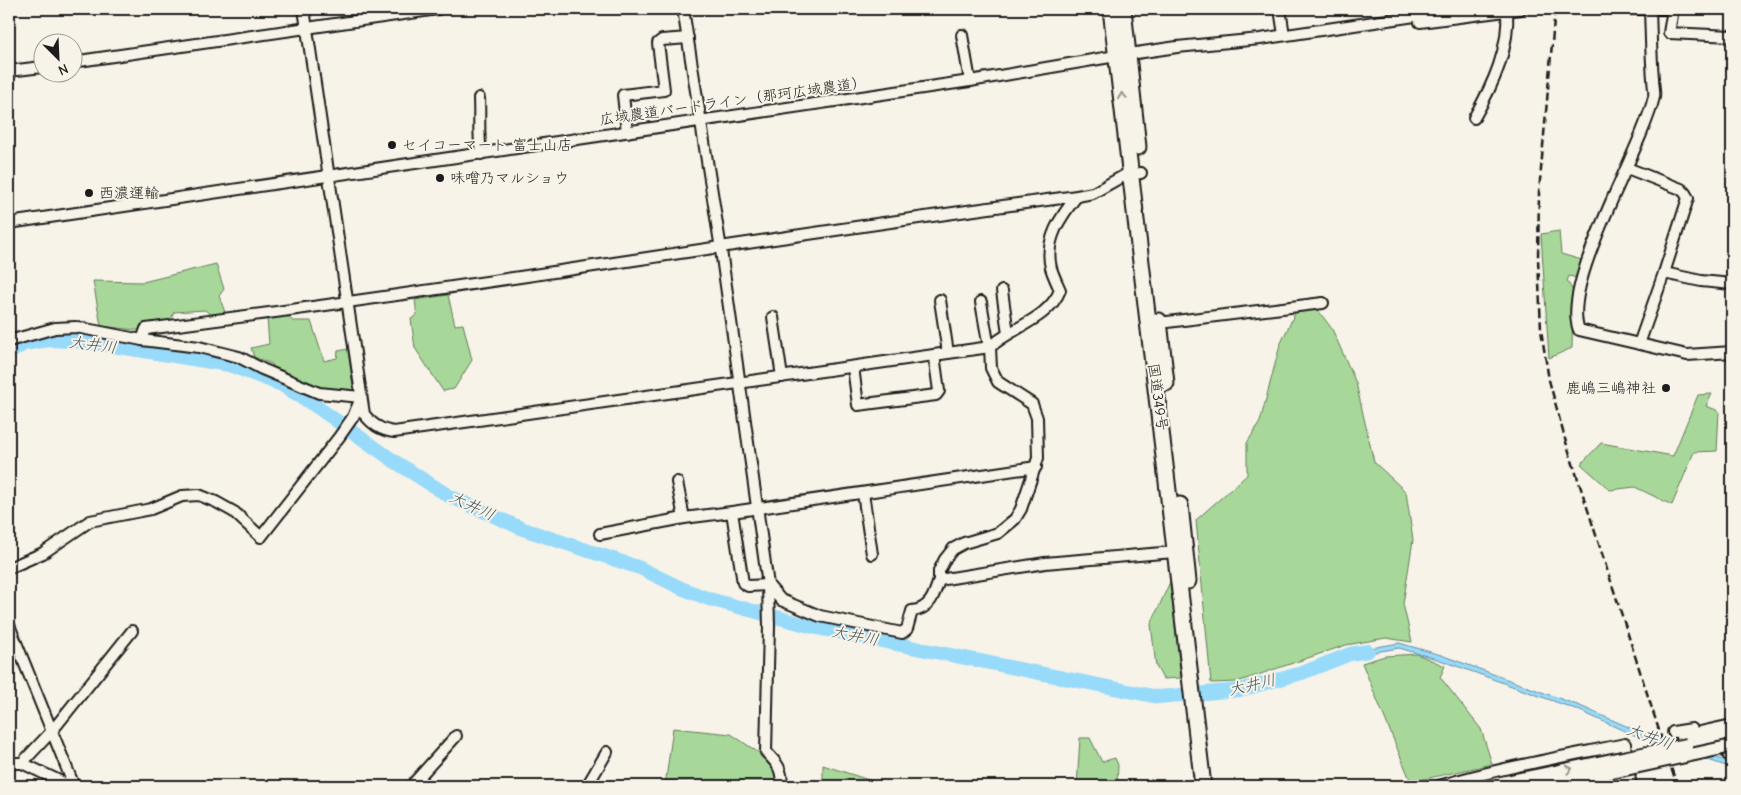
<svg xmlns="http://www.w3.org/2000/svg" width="1741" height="795" viewBox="0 0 1741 795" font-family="'Comic Neue','Klee One',sans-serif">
	<rect width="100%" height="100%" fill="#f7f3e8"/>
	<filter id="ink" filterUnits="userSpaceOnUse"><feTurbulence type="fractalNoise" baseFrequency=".02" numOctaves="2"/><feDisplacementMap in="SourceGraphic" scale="10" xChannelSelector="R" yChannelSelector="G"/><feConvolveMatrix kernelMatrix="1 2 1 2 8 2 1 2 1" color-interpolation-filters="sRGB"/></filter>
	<g filter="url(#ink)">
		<g fill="#a8d899" stroke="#627a5a">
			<path d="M1559,231L1561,254L1582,260L1577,278L1569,276L1567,281L1573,291L1572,348L1549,358L1541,234Z"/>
			<path d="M216,264L224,289L219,296L226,315L212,316L205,310L174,312L170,322L154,332L101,326L93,281L143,282Z"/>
			<path d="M448,295L455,325L463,324L472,360L454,389L443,391L415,348L411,319L417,315L415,300Z"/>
			<path d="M1318,310L1332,329L1356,383L1374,462L1406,492L1413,540L1403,604L1412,642L1386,638L1346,645L1237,682L1211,683L1196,520L1247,475V443L1260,422L1280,345L1296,311Z"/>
			<path d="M284,314L293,321H311L324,361L337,358L338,351L348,349L354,394L320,391L274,371L272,364L254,357L251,348L269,344L267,318Z"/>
			<path d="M1712,394L1706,406L1719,411L1717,451L1694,452L1672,505L1635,487L1610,490L1581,464L1601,443L1673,456L1698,395Z"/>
			<path d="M1170,582L1181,678L1163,679L1156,666L1151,624Z"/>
			<path d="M1417,654L1445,666L1440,677L1481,729L1492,764L1411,782L1362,663L1385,656Z"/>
			<path d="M673,728L731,734L771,761L776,775L777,786H665Z"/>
			<path d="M1080,738H1090L1102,762L1115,758L1118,765L1117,786H1077Z"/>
			<path d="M823,765L887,786H823Z"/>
		</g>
		<path fill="#98dafa" stroke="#668ea1" d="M1399,643L1441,655L1580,706L1633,729L1732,763V768L1631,734L1578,710L1440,660L1399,648L1351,656L1349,652Z"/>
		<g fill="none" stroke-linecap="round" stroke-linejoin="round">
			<path stroke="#98dafa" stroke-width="14" d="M9,353L24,344L49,340L89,342L229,365L282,385L317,407L394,461L449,496L523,529L640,568L681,588L709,599L817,628L1158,697L1240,690L1302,673L1350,654L1368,651"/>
			<defs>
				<g id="minor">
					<path d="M304,9L364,414C372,424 380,430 394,432L990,347C1012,327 1049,319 1060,290C1057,283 1053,275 1051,268C1044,240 1061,216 1077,196"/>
					<path d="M683,9L720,243L768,585L769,626L766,752C778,764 782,769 782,786"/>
					<path d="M1280,9L1284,35"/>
					<path d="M1615,9H1673"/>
					<path d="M1673,9L1669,33L1732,36"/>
					<path d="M1650,10C1651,33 1651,56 1653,78C1653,85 1655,91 1654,97C1641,152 1560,284 1579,330L1687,355L1732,352"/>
					<path d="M1420,22L1521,9"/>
					<path d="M962,35L970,81"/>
					<path d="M72,62L438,9"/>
					<path d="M9,71L42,67"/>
					<path d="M479,98C480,118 478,133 481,154"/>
					<path d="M1474,118C1493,85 1510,48 1507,10"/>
					<path d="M627,132L623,95L664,90L658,43L662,40L688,38"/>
					<path d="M1627,168L1681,189L1685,193L1688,198L1664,273L1639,344"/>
					<path d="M9,223L970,81L1116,56L1177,47L1260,39L1462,9"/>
					<path d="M1664,273L1701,281L1732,284"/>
					<path d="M1002,291L1008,333"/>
					<path d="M940,300L948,353"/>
					<path d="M981,302L988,342L990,347L991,368L998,382L1032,404L1037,418L1038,458L1021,509L1015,519L998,533L964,543L953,549L945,559L939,571V580L1045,563L1174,552"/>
					<path d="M773,317L782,377"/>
					<path d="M1159,323L1323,303"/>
					<path d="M142,340L146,329C458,290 766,237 1077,196L1093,193L1125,175L1141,173"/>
					<path d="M9,341L55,328L76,327L142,340L199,347L239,357L262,369L319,393L361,397"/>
					<path d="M853,367L858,405L936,395L939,391L934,355"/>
					<path d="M677,482L684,518"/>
					<path d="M863,493L872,554"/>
					<path d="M732,512L743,583L748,586L768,585L781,600L820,616L902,633L907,629L912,611C930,609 934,596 939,580"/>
					<path d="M600,534L684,518L732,512L1036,467"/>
					<path d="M9,568L43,553L90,521L151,509L182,496L199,495L216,502L234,512L261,537L339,437L353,417L361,398"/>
					<path d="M9,625L74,786"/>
					<path d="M1673,732L1692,729"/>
					<path d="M9,763H22L70,786"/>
					<path d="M22,763L52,731L132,631"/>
					<path d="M411,786L456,736"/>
					<path d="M587,786L607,752"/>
					<path d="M1439,786C1500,768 1562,757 1625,744L1630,781L1608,786"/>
				</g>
				<g id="major">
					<path d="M1682,737L1732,726"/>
					<path d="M1687,745L1732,735"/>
					<path d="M1729,754H1732"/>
					<path d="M1487,786L1618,759"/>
					<path d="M1542,786L1621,770"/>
				</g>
				<g id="highway">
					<path d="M1111,9L1203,786"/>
					<path d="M1123,9L1138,147"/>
					<path d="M1159,321L1166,383"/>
					<path d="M1180,505L1188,581"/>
				</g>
			</defs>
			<use href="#minor" stroke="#1c1c1c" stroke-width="14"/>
			<use href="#major" stroke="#1c1c1c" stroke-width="16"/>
			<use href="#highway" stroke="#1c1c1c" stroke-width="19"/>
			<use href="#minor" stroke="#f7f3e8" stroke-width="10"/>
			<use href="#major" stroke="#f7f3e8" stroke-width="12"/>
			<use href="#highway" stroke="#f7f3e8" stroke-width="15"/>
			<path stroke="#1c1c1c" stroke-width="2.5" stroke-dasharray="8 4" stroke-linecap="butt" d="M1555,9L1539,192L1538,258L1541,330L1549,380L1565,439L1677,786"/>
			<defs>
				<g id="major-bridge">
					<path d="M1618,759L1687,745"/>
					<path d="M1621,770L1732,746"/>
				</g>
			</defs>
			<use href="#major-bridge" stroke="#1c1c1c" stroke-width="16" stroke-linecap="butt"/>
			<use href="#major-bridge" stroke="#f7f3e8" stroke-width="12"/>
		</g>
		<defs><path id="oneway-chevron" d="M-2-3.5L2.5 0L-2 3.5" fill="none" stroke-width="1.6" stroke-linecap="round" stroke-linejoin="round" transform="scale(1.25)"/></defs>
		<g stroke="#94928c">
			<use href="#oneway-chevron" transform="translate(1122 96) rotate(-98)"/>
			<use href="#oneway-chevron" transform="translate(1569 769) rotate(-12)"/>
		</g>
	</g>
	<g fill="#1c1c1c" stroke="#f7f3e8" stroke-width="2">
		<circle cx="392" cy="145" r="5"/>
		<circle cx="440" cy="178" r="5"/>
		<circle cx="89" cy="193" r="5"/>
		<circle cx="1666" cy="388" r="5"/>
	</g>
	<g text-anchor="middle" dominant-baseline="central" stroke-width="4" stroke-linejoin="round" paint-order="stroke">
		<g font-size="15" fill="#1c1c1c" stroke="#f7f3e8">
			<text transform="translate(733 101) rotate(-8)">広域農道バードライン（那珂広域農道）</text>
			<text transform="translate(1158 397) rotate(82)">国道349号</text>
		</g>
		<g font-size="15" fill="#1c1c1c" stroke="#f7f3e8" text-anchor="start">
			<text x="402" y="145">セイコーマート 富士山店</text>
			<text x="450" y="178">味噌乃マルショウ</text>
			<text x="99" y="193">西濃運輸</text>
			<text x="1656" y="388" text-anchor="end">鹿嶋三嶋神社</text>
		</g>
		<g font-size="16" font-style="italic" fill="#41555f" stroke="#f7f3e8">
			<text transform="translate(93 345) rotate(7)">大井川</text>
			<text transform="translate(472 506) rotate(25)">大井川</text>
			<text transform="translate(855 636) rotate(11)">大井川</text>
			<text transform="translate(1252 685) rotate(-13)">大井川</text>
			<text transform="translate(1650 737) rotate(20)">大井川</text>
		</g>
	</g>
	<rect width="1741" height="795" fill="none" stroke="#f7f3e8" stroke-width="30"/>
	<rect x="15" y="15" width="1711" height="765" fill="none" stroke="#1c1c1c" stroke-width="2" filter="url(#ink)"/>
	<g transform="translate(58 58) rotate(156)"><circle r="24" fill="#f7f3e8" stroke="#9f9d96"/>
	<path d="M0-4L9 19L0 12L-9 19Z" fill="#1c1c1c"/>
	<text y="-8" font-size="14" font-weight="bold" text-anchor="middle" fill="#1c1c1c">N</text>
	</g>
</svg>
